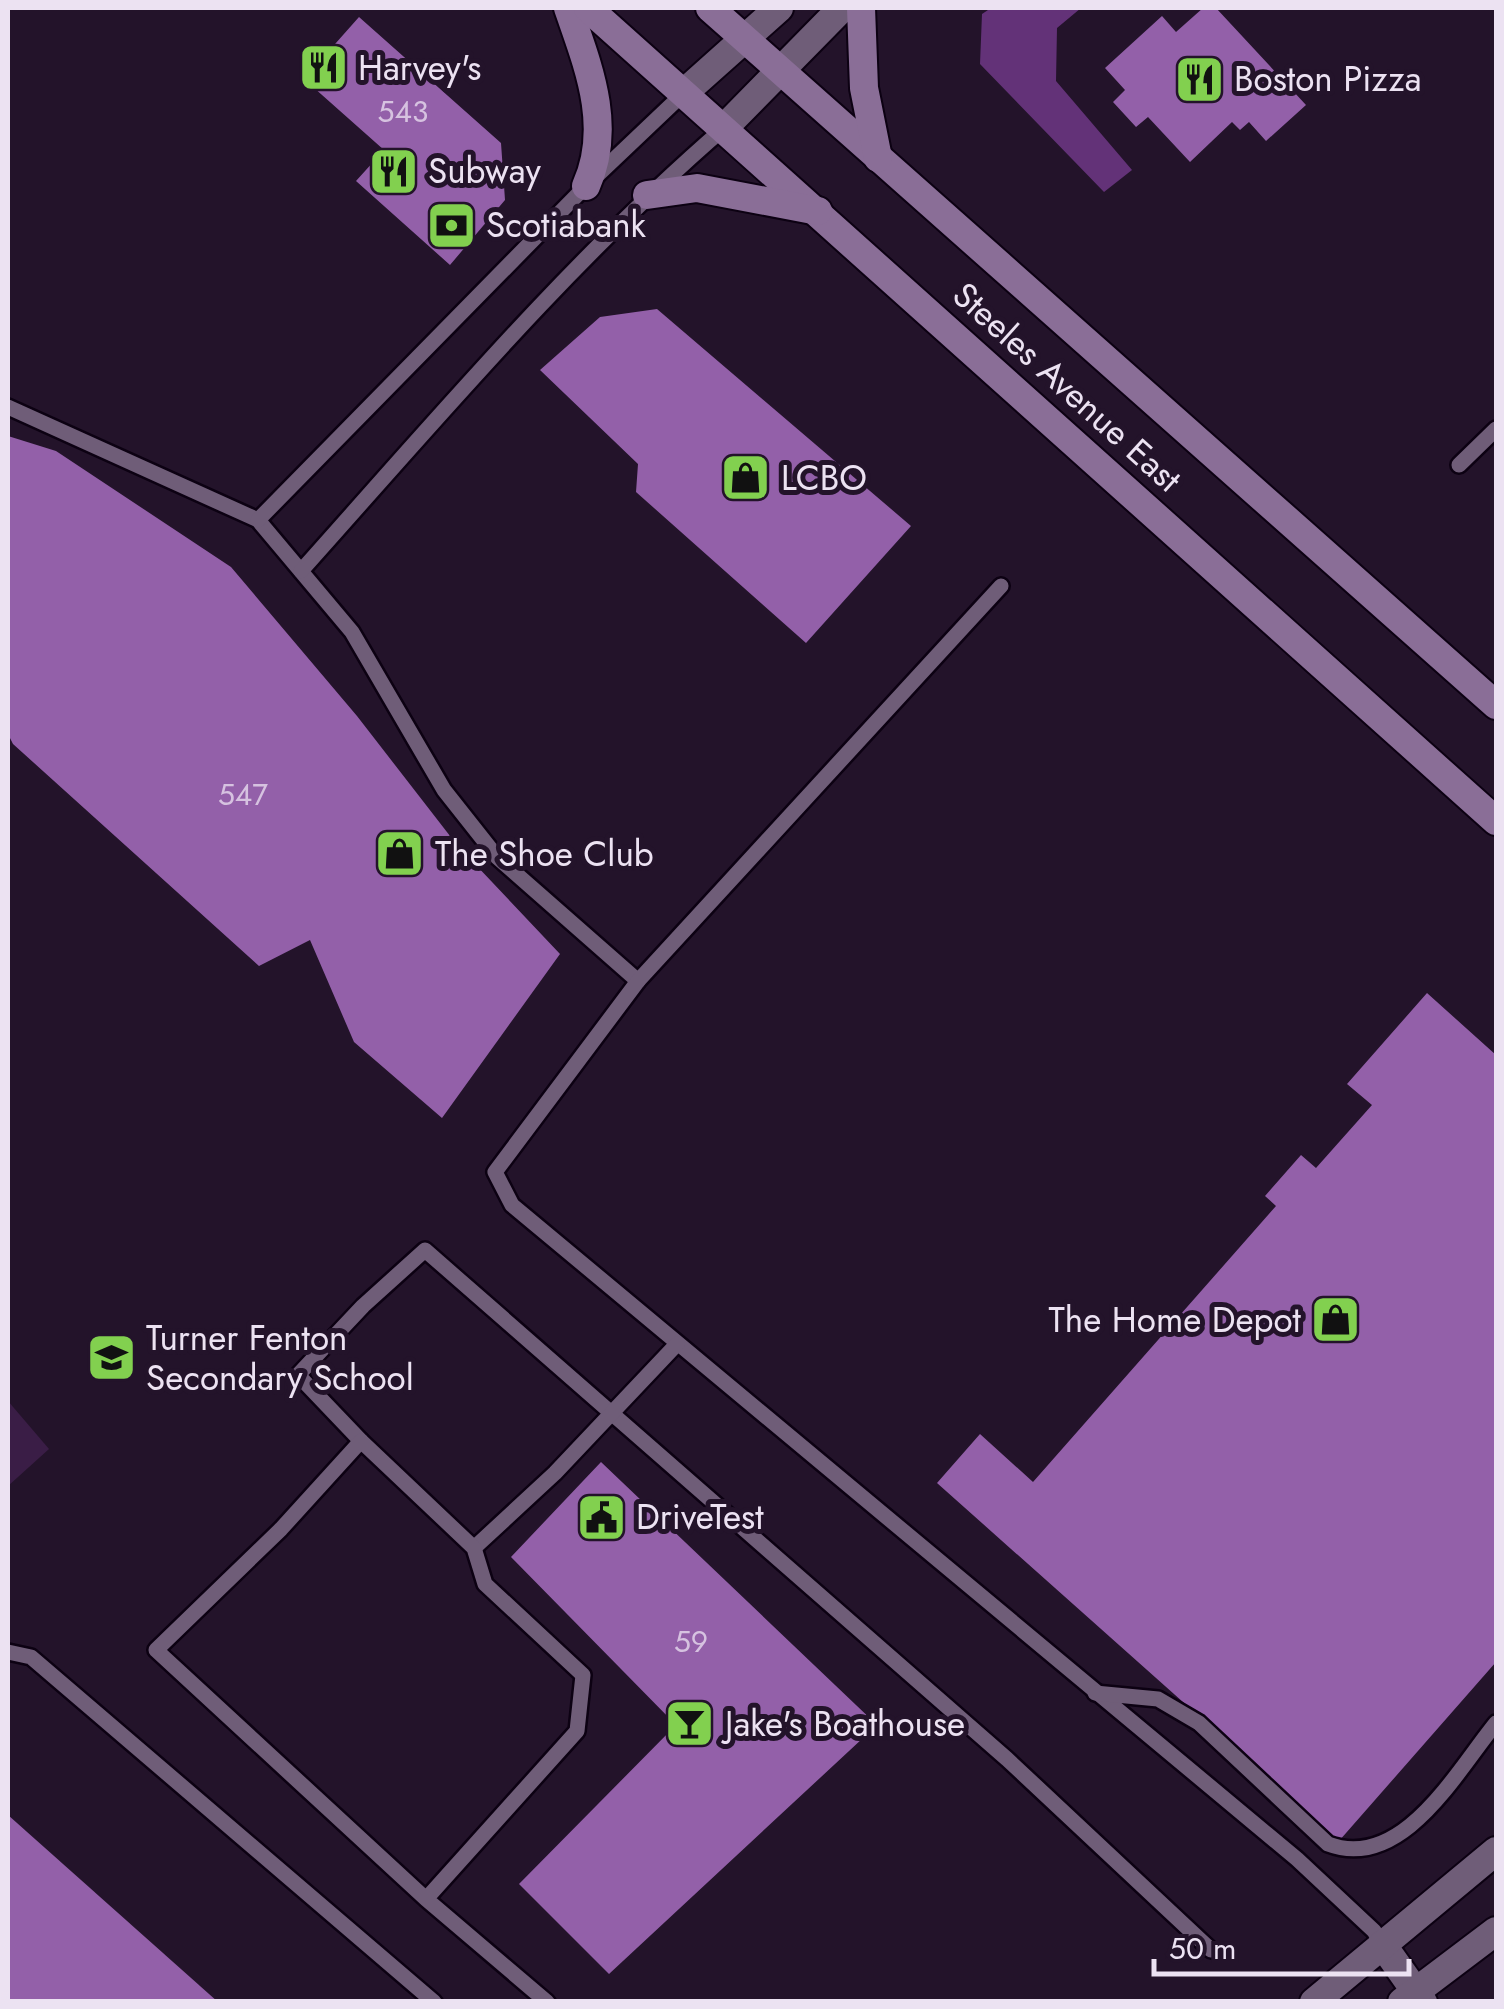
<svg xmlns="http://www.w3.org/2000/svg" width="1504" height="2009" viewBox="0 0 1504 2009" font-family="Jost,sans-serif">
	<rect width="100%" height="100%" fill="#23132a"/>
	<path fill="#3a1d46" d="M8,1401L49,1449L8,1486Z"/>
	<path fill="#633278" d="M991,8H1081L1057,28L1056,81L1132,170L1104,192L980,64L982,14Z"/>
	<g fill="#9360a9">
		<path d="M1203,8H1216L1306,105L1266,141L1249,122L1240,130L1232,122L1190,162L1148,117L1136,127L1113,102L1125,90L1105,68L1162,16L1176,32Z"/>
		<path d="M359,17L501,143L505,200L450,265L356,181L384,150L304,79Z"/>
		<path d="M657,309L911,526L806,643L636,492L638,464L540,370L600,317Z"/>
		<path d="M8,436L56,451L231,567L357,716L457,845L560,954L442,1118L354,1042L310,940L259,966L13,744L8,734Z"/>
		<path d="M1427,993L1496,1055V1662L1339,1841L937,1483L980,1434L1033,1482L1276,1206L1265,1196L1301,1155L1316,1168L1372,1105L1347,1084Z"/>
		<path d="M601,1462L877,1725L609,1974L519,1884L676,1725L511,1557Z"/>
		<path d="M8,1815L218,2002H8Z"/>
	</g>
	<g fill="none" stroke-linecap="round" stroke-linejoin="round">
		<defs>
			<g id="service">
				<path d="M8,407L258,520L352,632L444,790L497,857L638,981"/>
				<path d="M1459,465L1496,429"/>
				<path d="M258,520L586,186L686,91"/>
				<path d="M301,571C437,419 569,262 724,128"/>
				<path d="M1001,586L638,981L495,1172L512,1205L1297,1859L1374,1931L1382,1944"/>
				<path d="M361,1441L298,1375L363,1306L425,1250L1007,1759L1211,1950"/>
				<path d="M474,1548L555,1473L677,1344"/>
				<path d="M8,1652L31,1657L434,2002"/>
				<path d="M1095,1693L1158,1699L1199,1723L1328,1844C1402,1872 1456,1772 1496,1723"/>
				<path d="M426,1899L577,1731L583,1675L485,1584L474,1548L361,1441L281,1529L156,1650L426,1899L547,2002"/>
			</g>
			<g id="minor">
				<path d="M686,91L779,8"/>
				<path d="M724,128L842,8"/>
				<path d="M1382,1944L1423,2002"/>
			</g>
			<g id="tertiary">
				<path d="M1314,2002L1496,1851"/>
				<path d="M1402,2002L1496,1931"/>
			</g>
			<g id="secondary">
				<path d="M568,8C588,66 613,126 586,186"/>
				<path d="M588,8L1496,821"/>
				<path d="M710,8L1496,705"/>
				<path d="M861,8L864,88L878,158"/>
				<path d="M647,195L697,188L818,211"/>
			</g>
		</defs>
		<use href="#service" stroke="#0c0112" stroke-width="20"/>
		<use href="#minor" stroke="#0c0112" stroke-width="32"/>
		<use href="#tertiary" stroke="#0c0112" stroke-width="32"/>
		<use href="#secondary" stroke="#0c0112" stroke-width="32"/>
		<use href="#service" stroke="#6f5d78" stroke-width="15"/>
		<use href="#minor" stroke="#6f5d78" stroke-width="28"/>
		<use href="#tertiary" stroke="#6f5d78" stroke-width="28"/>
		<use href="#secondary" stroke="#8a6e97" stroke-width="28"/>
	</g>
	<defs>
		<symbol id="restaurant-square" viewBox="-11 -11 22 22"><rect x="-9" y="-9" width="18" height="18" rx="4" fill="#82d04f" stroke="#23132a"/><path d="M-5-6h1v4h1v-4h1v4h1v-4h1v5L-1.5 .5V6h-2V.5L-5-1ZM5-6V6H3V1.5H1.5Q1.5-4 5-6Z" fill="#111"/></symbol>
		<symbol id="bank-square" viewBox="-11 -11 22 22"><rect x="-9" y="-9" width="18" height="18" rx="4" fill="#82d04f" stroke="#23132a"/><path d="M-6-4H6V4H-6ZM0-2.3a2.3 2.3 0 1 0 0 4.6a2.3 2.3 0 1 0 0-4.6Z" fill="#111"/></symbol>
		<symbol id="shop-square" viewBox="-11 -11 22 22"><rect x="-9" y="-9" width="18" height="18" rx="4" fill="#82d04f" stroke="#23132a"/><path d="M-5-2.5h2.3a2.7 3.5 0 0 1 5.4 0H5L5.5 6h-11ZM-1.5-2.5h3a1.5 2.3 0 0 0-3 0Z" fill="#111"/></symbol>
		<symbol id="school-square" viewBox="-11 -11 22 22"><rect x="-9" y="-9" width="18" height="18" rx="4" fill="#82d04f" stroke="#23132a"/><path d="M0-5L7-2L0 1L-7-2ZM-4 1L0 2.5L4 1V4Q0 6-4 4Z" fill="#111"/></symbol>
		<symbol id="civic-square" viewBox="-11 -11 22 22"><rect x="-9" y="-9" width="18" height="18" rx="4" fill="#82d04f" stroke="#23132a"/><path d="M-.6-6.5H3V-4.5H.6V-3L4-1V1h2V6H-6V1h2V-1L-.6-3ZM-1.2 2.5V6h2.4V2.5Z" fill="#111"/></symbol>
		<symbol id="bar-square" viewBox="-11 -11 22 22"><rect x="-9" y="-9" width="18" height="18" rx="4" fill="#82d04f" stroke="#23132a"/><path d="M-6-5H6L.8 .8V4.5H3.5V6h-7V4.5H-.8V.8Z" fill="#111"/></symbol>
	</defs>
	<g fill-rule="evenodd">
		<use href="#restaurant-square" x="296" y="40" width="55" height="55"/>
		<use href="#restaurant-square" x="1172" y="52" width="55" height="55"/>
		<use href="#restaurant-square" x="366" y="144" width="55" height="55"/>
		<use href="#bank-square" x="424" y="198" width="55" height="55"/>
		<use href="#shop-square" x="718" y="450" width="55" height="55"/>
		<use href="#shop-square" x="372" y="826" width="55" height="55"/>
		<use href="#shop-square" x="1308" y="1292" width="55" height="55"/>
		<use href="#school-square" x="84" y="1330" width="55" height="55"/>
		<use href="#civic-square" x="574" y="1490" width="55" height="55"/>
		<use href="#bar-square" x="662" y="1696" width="55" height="55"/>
	</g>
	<g text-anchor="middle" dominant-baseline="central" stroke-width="10" stroke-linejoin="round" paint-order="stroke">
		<g font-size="30" fill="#d6c2e0">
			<text x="403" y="111">543</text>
			<text x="243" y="794">547</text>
			<text x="691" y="1641">59</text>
		</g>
		<g font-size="35" fill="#ece2f2" stroke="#23132a" text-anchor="start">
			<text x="358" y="68">Harvey's</text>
			<text x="1234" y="79">Boston Pizza</text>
			<text x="428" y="171">Subway</text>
			<text x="486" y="225">Scotiabank</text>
			<text x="781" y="478">LCBO</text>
			<text x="435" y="854">The Shoe Club</text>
			<text x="1301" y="1320" text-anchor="end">The Home Depot</text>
			<text x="146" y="1338">Turner Fenton<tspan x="146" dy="40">Secondary School</tspan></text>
			<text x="636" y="1517">DriveTest</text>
			<text x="725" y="1724">Jake's Boathouse</text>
		</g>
		<g font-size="35" fill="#ece2f2" stroke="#23132a">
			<text transform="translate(1067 387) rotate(42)">Steeles Avenue East</text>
		</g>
	</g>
	<rect width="1504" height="2009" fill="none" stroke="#ece2f2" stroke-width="20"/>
	<path d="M1154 1959v15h255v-15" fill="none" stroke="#ece2f2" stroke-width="5"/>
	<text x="1169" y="1959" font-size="30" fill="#ece2f2" stroke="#23132a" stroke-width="8" paint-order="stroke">50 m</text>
</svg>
